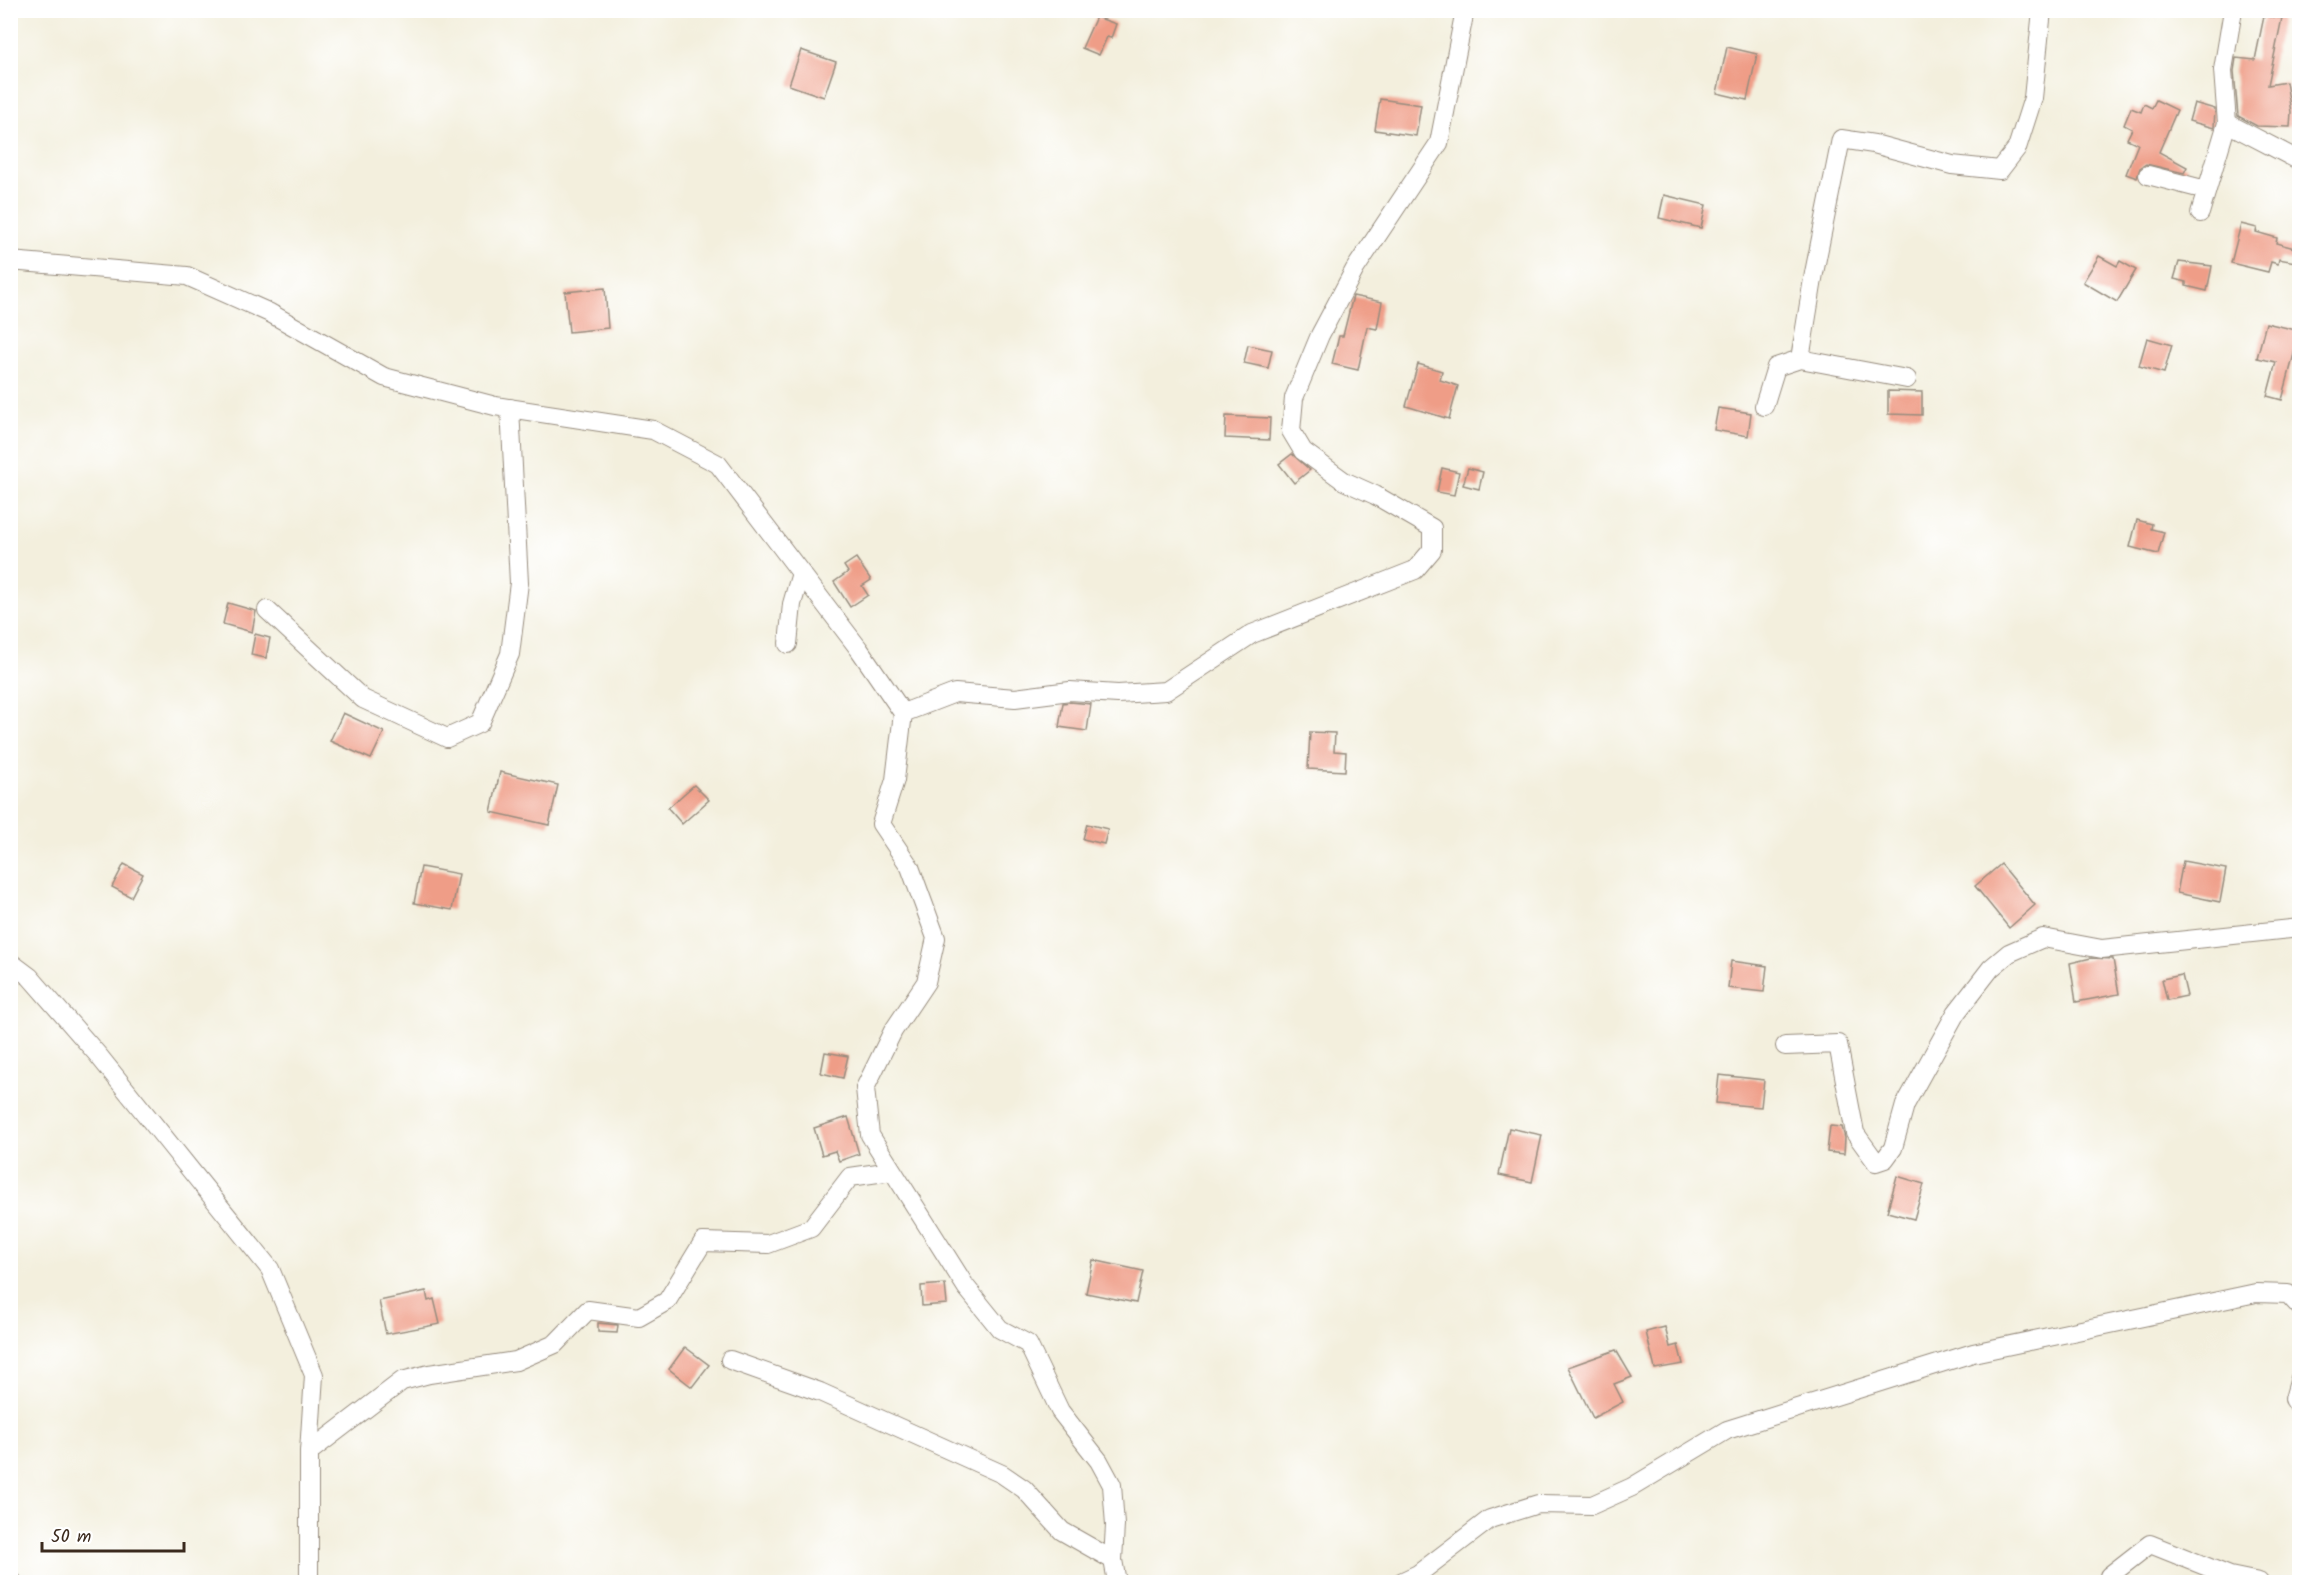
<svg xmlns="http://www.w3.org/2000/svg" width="2310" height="1593" viewBox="0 0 2310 1593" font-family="Kalam,sans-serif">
	<rect width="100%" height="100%" fill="#fff"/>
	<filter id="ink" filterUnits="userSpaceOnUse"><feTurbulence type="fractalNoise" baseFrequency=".0167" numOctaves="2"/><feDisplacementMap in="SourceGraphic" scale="12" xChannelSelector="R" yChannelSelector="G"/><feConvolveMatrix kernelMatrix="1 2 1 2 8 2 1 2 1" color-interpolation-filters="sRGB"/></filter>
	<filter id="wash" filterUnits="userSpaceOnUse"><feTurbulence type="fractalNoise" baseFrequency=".008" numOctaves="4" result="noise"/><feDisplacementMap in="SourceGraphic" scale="24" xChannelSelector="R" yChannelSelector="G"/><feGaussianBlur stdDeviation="1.35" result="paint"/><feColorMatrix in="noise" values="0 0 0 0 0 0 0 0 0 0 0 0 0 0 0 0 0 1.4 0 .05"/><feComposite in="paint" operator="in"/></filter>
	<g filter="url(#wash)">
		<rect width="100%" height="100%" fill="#f3efdd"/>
		<g id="blocks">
			<g fill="#ef9d87">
				<path d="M2264,16L2282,18L2268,85L2286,82L2291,112L2290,127L2257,126L2238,116L2234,71L2236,58L2255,60Z"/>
				<path d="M1096,17L1116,24L1111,38L1107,37L1099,55L1082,48Z"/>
				<path d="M1727,47L1757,54L1747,100L1717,93Z"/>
				<path d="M801,50L836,62L824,97L789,85Z"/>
				<path d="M1380,99L1421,105L1416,136L1375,130Z"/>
				<path d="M2156,100L2177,110L2159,152L2187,167L2184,173L2146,164L2140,168L2137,178L2126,174L2138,144L2127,139L2132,129L2124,125L2131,108L2141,112L2144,104L2152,108Z"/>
				<path d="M2194,103L2215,109L2214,128L2189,121Z"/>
				<path d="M1664,195L1706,205L1701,228L1659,218Z"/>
				<path d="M2241,224L2257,228L2256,232L2277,238L2276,243L2298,249L2295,262L2279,259L2278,264L2271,262L2268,272L2231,263Z"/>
				<path d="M2099,256L2117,266L2120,261L2136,270L2117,302L2083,282Z"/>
				<path d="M2179,262L2212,266L2207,291L2186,286V282L2174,279Z"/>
				<path d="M605,288L608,328L569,332L565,292Z"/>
				<path d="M1353,296L1382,302L1377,329L1367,327L1358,370L1332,364L1339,336H1343Z"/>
				<path d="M2266,323L2300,331L2282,400L2267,396L2276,362L2257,358Z"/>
				<path d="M2147,338L2172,345L2164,373L2139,366Z"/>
				<path d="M1248,345L1272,350L1268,368L1244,363Z"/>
				<path d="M1418,364L1442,371L1440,380L1458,386L1449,419L1406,406Z"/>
				<path d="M1888,391L1922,392V415L1888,414Z"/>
				<path d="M1718,408L1751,413L1748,436L1714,430Z"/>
				<path d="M1226,416L1270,418L1269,440L1225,438Z"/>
				<path d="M1292,454L1310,470L1294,483L1279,464Z"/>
				<path d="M1442,468L1459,472L1454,495L1437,492Z"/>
				<path d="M1468,468L1483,472L1479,489L1463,485Z"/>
				<path d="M2137,520L2152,524L2151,529L2164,532L2158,554L2130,547Z"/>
				<path d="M856,558L871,580L862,586L868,595L850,607L834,582L848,572L844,566Z"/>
				<path d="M228,603L256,611L252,632L223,624Z"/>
				<path d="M255,634L270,638L266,658L251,655Z"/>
				<path d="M1070,702L1091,704L1087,731L1059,727L1063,703Z"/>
				<path d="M343,713L384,732L371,759L330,741Z"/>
				<path d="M1310,732L1335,733L1334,751L1346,752L1345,771L1308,769Z"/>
				<path d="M500,772L558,785L549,825L491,812Z"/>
				<path d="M694,785L709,800L682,824L668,808Z"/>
				<path d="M1087,824L1108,829L1104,844L1083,839Z"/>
				<path d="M2183,861L2226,869L2220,902L2177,893Z"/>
				<path d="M124,864L143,874L131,897L112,887Z"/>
				<path d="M2001,864L2035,905L2009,928L1975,886Z"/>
				<path d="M421,867L459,874L452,910L414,903Z"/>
				<path d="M2091,958L2113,959L2119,994L2076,1002L2070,963Z"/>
				<path d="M1731,961L1767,966L1764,992L1728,988Z"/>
				<path d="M2182,975L2187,996L2167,1000L2162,979Z"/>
				<path d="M825,1052L848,1056L843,1078L821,1073Z"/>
				<path d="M1719,1075L1764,1080L1761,1107L1716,1103Z"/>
				<path d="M848,1117L859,1154L839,1161L835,1151L822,1155L814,1128Z"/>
				<path d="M1830,1126L1842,1127L1845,1138L1844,1154L1827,1152Z"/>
				<path d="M1509,1128L1542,1135L1532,1182L1499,1175Z"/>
				<path d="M1897,1176L1924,1184L1914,1219L1887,1212Z"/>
				<path d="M1093,1260L1143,1271L1136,1303L1086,1293Z"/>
				<path d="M945,1284L947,1304L922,1306L921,1286Z"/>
				<path d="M426,1291L428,1301L434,1299L440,1324L386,1334L379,1301Z"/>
				<path d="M598,1323L618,1325L617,1333L598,1332Z"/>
				<path d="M1665,1327L1670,1347L1678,1345L1683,1364L1655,1369L1646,1332Z"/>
				<path d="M685,1347L709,1365L692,1387L669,1369Z"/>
				<path d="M1616,1350L1632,1377L1614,1384L1623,1402L1593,1418L1568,1367Z"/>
			</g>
		</g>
	</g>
	<g filter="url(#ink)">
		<use href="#blocks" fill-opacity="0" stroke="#978c7e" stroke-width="1.5"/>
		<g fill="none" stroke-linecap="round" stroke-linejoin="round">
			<defs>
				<g id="minor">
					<path d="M2227,123L2300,161"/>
					<path d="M2148,175L2206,190"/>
					<path d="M2200,213L2227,123L2223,70L2233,10"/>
					<path d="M10,261L187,276L270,313L384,377L495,406L653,430L718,464L859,649L903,713L895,780L881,824L910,867L936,938L926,982L893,1031L865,1088L870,1135L966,1287L1000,1329L1028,1344L1060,1411L1099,1461L1112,1485L1115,1525L1113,1560L1117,1582"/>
					<path d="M1907,379L1800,359L1814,273L1841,139L1874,144L1952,165L2000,170L2017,148L2033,98L2042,10"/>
					<path d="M1764,406L1776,367L1800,359"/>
					<path d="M267,610L363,699L447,738L480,723L510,654L519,583L510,408"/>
					<path d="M788,644L792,604L801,573"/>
					<path d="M903,713L955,693L1015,698L1070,691L1118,694L1166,691L1252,634L1415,570L1432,550V528L1375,495L1344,481L1303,451L1291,431L1294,398L1320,335L1355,269L1439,143L1465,10"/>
					<path d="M10,962L30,977L98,1055L270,1269L314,1375L309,1452V1582"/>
					<path d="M1785,1046L1838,1044L1855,1133L1876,1162L1885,1159L1893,1148L1905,1105L1956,1013L1991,968L2009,953L2043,938L2102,949L2300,928"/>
					<path d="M730,1360L820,1392L1002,1474L1024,1489L1062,1531L1113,1560"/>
					<path d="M2300,1378L2294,1399L2300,1408"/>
					<path d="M309,1452L402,1381L429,1374L516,1361L555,1344L588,1310L639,1317L667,1301L703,1242L768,1244L811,1228L850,1177L892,1171"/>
					<path d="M10,1582H13"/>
					<path d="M1401,1582L1418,1574L1490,1519L1538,1504L1592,1505L1632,1487L1727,1430L1973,1353L2256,1293L2288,1294L2300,1307"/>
					<path d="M2108,1582L2109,1576L2150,1544L2230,1576L2259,1582"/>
				</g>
			</defs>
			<use href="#minor" stroke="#978c7e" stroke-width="20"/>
			<use href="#minor" stroke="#fff" stroke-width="18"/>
		</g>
	</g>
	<rect width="2310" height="1593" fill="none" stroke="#fff" stroke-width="36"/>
	<path d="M42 1542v9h142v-9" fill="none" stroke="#3b2a1e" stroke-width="3"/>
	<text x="51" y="1542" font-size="18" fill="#3b2a1e" stroke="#ffffff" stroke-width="4.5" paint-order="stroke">50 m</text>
</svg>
